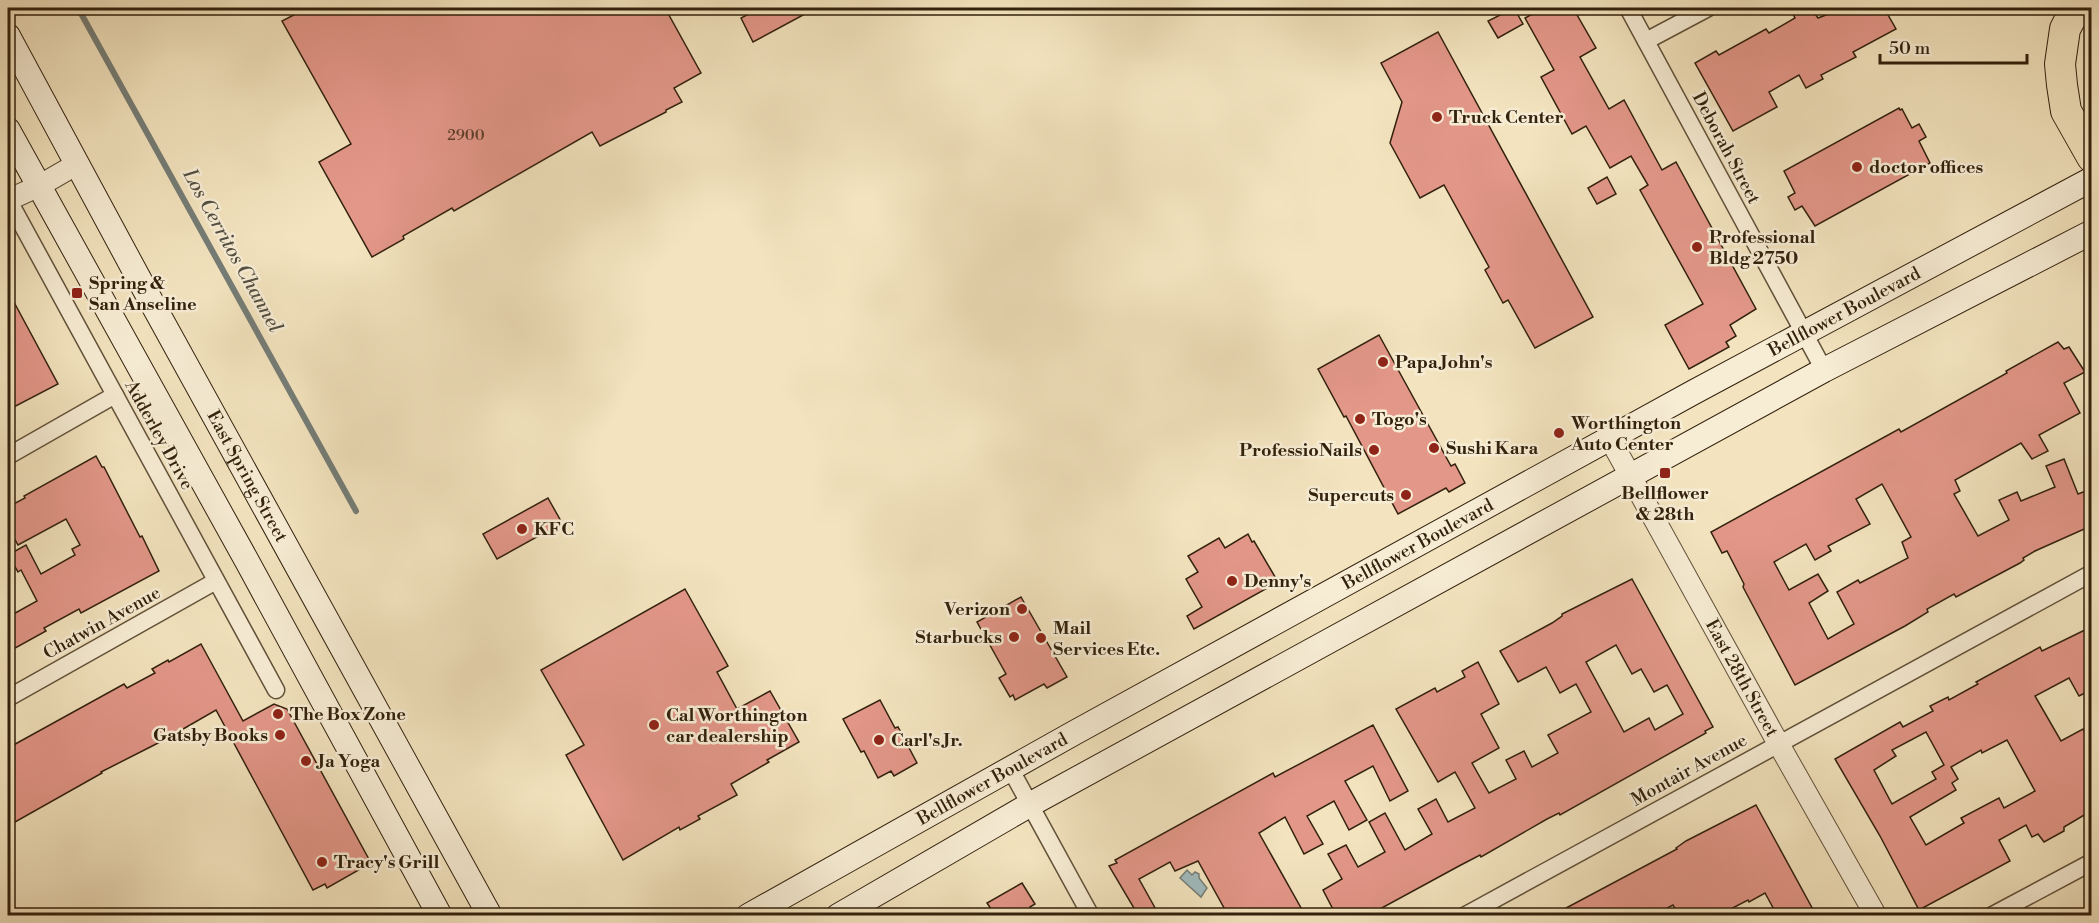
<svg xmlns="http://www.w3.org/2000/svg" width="2099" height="923" viewBox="0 0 2099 923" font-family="'Libre Bodoni',serif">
	<rect width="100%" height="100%" fill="#f3e4bf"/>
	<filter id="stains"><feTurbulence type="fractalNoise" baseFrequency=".00333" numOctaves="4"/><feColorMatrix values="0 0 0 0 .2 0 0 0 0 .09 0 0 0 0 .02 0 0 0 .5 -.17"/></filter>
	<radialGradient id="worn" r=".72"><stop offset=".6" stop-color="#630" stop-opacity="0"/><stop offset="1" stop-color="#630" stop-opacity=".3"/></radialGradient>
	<path fill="#a1bbbe" stroke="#757d77" stroke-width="1.5" d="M1187,870L1192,875L1195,872L1199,874V878L1207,888L1201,897L1180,878Z"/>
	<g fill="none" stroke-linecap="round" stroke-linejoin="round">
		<path stroke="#757d77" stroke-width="6" d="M78,8L356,511"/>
	</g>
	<g fill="#e39789" stroke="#32210d" stroke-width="1.5" fill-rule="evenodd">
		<path d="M307,8H665L701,73L674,88L682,102L666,110V112L600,146L592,132L454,211L452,208L403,236L404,239L372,257L319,162L351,144L282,21Z"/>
		<path d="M760,8H816L753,42L741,18Z"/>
		<path d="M1514,8L1523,24L1498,38L1488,21Z"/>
		<path d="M1543,8H1573L1596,48L1580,57L1609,109L1624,100L1662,170L1676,162L1756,309L1730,325L1736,336L1726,342L1729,347L1689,369L1665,325L1703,304L1640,190L1648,185L1631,156L1610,168L1586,126L1572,134L1541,77L1554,70L1525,18Z"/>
		<path d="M1805,8H1811L1818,18L1844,8L1847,14L1859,8H1884L1896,29L1853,52L1856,57L1821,75L1823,79L1806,88L1799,75L1769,92L1777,107L1733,131L1695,63L1716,51L1719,55L1766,29L1769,33L1795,18L1793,14Z"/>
		<path d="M1438,32L1593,317L1535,348L1508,300L1503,303L1485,270L1489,267L1444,185L1420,198L1390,143L1402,102L1381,63Z"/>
		<path d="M1899,108L1900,110L1902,109L1912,128L1919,124L1926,137L1919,141L1930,163L1815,226L1802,206L1795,210L1788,197L1795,193L1784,171Z"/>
		<path d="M1607,177L1616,194L1597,204L1588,188Z"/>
		<path d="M8,291L58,384L8,410Z"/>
		<path d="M1379,335L1451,466L1455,464L1465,483L1449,492L1446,488L1398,514L1346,416L1344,417L1318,369Z"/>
		<path d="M2058,342L2064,349L2069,347L2085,372L2064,383L2080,413L2039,435L2048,451L2032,459L2021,443L1955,480L1960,491L1954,494L1978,536L2009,520L1999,500L2017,492L2021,501L2055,487L2046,466L2064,459L2078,494L2091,489V526L2035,551L2023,558L2024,560L2020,563L1956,597L1954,594L1927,609L1928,612L1905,626L1795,685L1743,587L1744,584L1727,551L1722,553L1711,532L1899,429L1901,432L2007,373L2006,371ZM1882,484L1911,537L1902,542L1908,558L1860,583L1858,580L1837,592L1854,624L1828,639L1809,603L1828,591L1818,574L1789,590L1774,562L1806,544L1815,560L1831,551L1828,546L1870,524L1856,499Z"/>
		<path d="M96,456L102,467H104L140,537L142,536L159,571L81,613L79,609L44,628L46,631L8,652V617L37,601L21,570L18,572L8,555L26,545L41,574L75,555L72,549L80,545L66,519L18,545L8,527V507L25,498L24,496Z"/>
		<path d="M548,498L562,523L497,559L483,534Z"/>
		<path d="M1248,534L1252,542L1254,541L1278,582L1194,629L1187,616L1202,607L1186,579L1198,572L1188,556L1219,538L1225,548Z"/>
		<path d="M1632,579L1713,727L1705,731L1706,733L1560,815L1559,813L1547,819L1481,857L1480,855L1459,866L1369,915H1336L1323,890L1342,879L1328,854L1346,845L1358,867L1385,852L1369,822L1385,813L1405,850L1432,834L1418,809L1436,799L1448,822L1475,808L1455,772L1438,782L1396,709L1435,688L1437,692L1465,677L1462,671L1478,662L1499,704L1481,714L1499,748L1472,763L1489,793L1516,779L1506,760L1524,751L1532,767L1558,753L1548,735L1591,712L1576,684L1560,693L1546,667L1518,682L1500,651L1552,623L1562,616V614ZM1616,645L1632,674L1641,669L1654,692L1667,685L1683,714L1655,730L1649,718L1624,732L1586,662Z"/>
		<path d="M685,589L728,666L717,672L737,709L770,691L799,742L767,760L769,762L731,784L737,795L698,816L700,819L680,830L679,827L623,860L566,755L584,745L541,670Z"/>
		<path d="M1021,597L1067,677L1047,688L1044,684L1015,700L1013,695L1010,697L999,678L1006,674L977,622Z"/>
		<path d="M2091,627V690L2079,696L2069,678L2035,696L2061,741L2083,729L2091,745V811L2064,827V831L2044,842L2038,834L2032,837L2026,825L1999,840L2010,861L1919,910L1880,836L1835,759L1900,722L1903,727L1933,711L1930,706L1948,697L1949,700L1978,684L1976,682L2040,647L2042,651ZM1926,732L1944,765L1932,772L1936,779L1892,804L1874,770L1896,756L1892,750ZM2007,740L2035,791L2004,808L1999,798L1961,818L1964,823L1926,845L1910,817L1956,790L1952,783L1958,779L1951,767L1981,750L1982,753Z"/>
		<path d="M201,644L243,721L274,704L287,709L371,863L327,888L325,884L313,890L216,710L164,740L101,772L102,773L8,826V748L124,684L127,688L155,673L152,669L168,660L169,662Z"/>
		<path d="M880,700L895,728L898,727L917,763L894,776L891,771L878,778L864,751L861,752L843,719Z"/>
		<path d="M1373,725L1408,791L1390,801L1373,766L1345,781L1367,820L1349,830L1334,801L1307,816L1323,844L1304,854L1285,817L1259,833L1305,915H1252L1248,909L1237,915H1228L1198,861L1175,871L1170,862L1139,879L1159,915H1138L1109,866L1117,863L1115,860L1273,773L1275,777Z"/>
		<path d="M1756,805L1816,915H1777L1765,893L1749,902L1748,900L1719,915H1679L1673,905L1654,915H1553L1677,849L1676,848L1686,841Z"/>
		<path d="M1022,883L1035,904L1030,907L1035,915H995L987,903Z"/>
	</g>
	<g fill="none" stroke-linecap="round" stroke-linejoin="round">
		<defs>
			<g id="minor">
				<path d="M1628,8L1824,370"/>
				<path d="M1646,41L1708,8"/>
				<path d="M8,199L276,690"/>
				<path d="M8,456L115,395"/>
				<path d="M8,698L216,581"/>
				<path d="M1011,770L1091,916"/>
				<path d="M1464,916L2092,573"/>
				<path d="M1991,916L2092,862"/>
			</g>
			<g id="tertiary">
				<path d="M8,200L39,186L77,164"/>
				<path id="s1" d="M1610,439L1778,743L1876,916"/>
			</g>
			<g id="secondary">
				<path id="s2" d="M8,36L152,303L490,916"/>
				<path d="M8,130L248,563L440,916"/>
				<path id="s3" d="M748,916L1074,733L1694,392L2092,179"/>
				<path d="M838,916L1031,804L1824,370L2092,232"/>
			</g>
			<path id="motorway" d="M2076,8L2065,29L2060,64L2062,85L2066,111L2092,157"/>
		</defs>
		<use href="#minor" stroke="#62523a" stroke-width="19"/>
		<use href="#tertiary" stroke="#62523a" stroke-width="23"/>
		<use href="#secondary" stroke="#32210d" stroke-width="26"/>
		<use href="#motorway" stroke="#32210d" stroke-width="32"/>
		<use href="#minor" stroke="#f7edd5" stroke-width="16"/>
		<use href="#tertiary" stroke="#f7edd5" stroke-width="21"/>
		<use href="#secondary" stroke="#f7edd5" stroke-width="24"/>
		<use href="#motorway" stroke="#f3e4bf" stroke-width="30"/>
	</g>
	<g fill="#8f2418" stroke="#f7edd5" stroke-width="2">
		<circle cx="1437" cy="117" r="6"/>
		<circle cx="1857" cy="167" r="6"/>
		<circle cx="1697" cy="247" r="6"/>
		<rect x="71" y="287" width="12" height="12" rx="3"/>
		<circle cx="1383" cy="362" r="6"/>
		<circle cx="1360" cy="419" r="6"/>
		<circle cx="1559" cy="433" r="6"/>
		<circle cx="1434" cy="448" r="6"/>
		<circle cx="1374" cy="450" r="6"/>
		<rect x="1659" y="467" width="12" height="12" rx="3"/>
		<circle cx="1406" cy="495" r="6"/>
		<circle cx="522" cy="529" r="6"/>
		<circle cx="1232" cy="581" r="6"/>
		<circle cx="1022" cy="609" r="6"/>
		<circle cx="1014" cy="637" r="6"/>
		<circle cx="1041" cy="638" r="6"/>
		<circle cx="278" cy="714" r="6"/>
		<circle cx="654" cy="725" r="6"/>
		<circle cx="280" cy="735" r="6"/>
		<circle cx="879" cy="740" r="6"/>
		<circle cx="306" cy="761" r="6"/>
		<circle cx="322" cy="862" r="6"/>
	</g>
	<g text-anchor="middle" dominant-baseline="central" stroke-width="5" stroke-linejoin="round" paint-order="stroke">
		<g font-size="15" fill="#5e3e2c">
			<text x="466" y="135">2900</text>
		</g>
		<g font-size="18" font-weight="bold" fill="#32210d" stroke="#f7edd5" text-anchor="start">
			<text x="1449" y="117">Truck Center</text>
			<text x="1869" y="167">doctor offices</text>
			<text x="1709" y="237">Professional<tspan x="1709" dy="21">Bldg 2750</tspan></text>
			<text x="89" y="283">Spring &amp;<tspan x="89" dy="21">San Anseline</tspan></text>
			<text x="1395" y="362">Papa John's</text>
			<text x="1372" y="419">Togo's</text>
			<text x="1571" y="423">Worthington<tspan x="1571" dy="21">Auto Center</tspan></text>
			<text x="1446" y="448">Sushi Kara</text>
			<text x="1362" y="450" text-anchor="end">ProfessioNails</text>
			<text x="1665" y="493" text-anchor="middle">Bellflower<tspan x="1665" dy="21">&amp; 28th</tspan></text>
			<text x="1394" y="495" text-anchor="end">Supercuts</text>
			<text x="534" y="529">KFC</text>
			<text x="1244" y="581">Denny's</text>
			<text x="1010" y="609" text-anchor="end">Verizon</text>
			<text x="1053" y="628">Mail<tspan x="1053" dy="21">Services Etc.</tspan></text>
			<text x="1002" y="637" text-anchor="end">Starbucks</text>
			<text x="290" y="714">The Box Zone</text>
			<text x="666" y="715">Cal Worthington<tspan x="666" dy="21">car dealership</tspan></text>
			<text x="268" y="735" text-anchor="end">Gatsby Books</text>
			<text x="891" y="740">Carl's Jr.</text>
			<text x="318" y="761">Ja Yoga</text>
			<text x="334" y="862">Tracy's Grill</text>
		</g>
		<g font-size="18" fill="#32210d" stroke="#f7edd5">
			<text transform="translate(1726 148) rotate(62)">Deborah Street</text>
			<text stroke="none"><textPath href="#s3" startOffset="1252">Bellflower Boulevard</textPath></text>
			<text transform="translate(159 435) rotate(61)">Adderley Drive</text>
			<text stroke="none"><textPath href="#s2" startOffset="501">East Spring Street</textPath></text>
			<text stroke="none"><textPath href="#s3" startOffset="766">Bellflower Boulevard</textPath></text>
			<text transform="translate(102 623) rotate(-29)">Chatwin Avenue</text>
			<text stroke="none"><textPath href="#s1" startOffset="273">East 28th Street</textPath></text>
			<text transform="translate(1689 770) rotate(-29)">Montair Avenue</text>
			<text stroke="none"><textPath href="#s3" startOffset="280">Bellflower Boulevard</textPath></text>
		</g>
		<g font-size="20" font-style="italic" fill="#534f42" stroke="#f7edd5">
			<text transform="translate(232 251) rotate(61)">Los Cerritos Channel</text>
		</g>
	</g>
	<rect width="2099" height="923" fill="none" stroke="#f3e4bf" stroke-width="30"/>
	<rect x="9" y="9" width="2081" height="905" fill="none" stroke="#32210d" stroke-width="3"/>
	<rect x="15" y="15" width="2069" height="893" fill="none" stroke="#32210d" stroke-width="1.5"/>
	<path d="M1880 54v9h147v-9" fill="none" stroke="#32210d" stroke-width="3"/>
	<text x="1889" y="54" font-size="18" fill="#32210d" stroke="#f7edd5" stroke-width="4.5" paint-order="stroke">50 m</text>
	<rect width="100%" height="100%" filter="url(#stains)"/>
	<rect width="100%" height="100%" fill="url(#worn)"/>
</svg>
